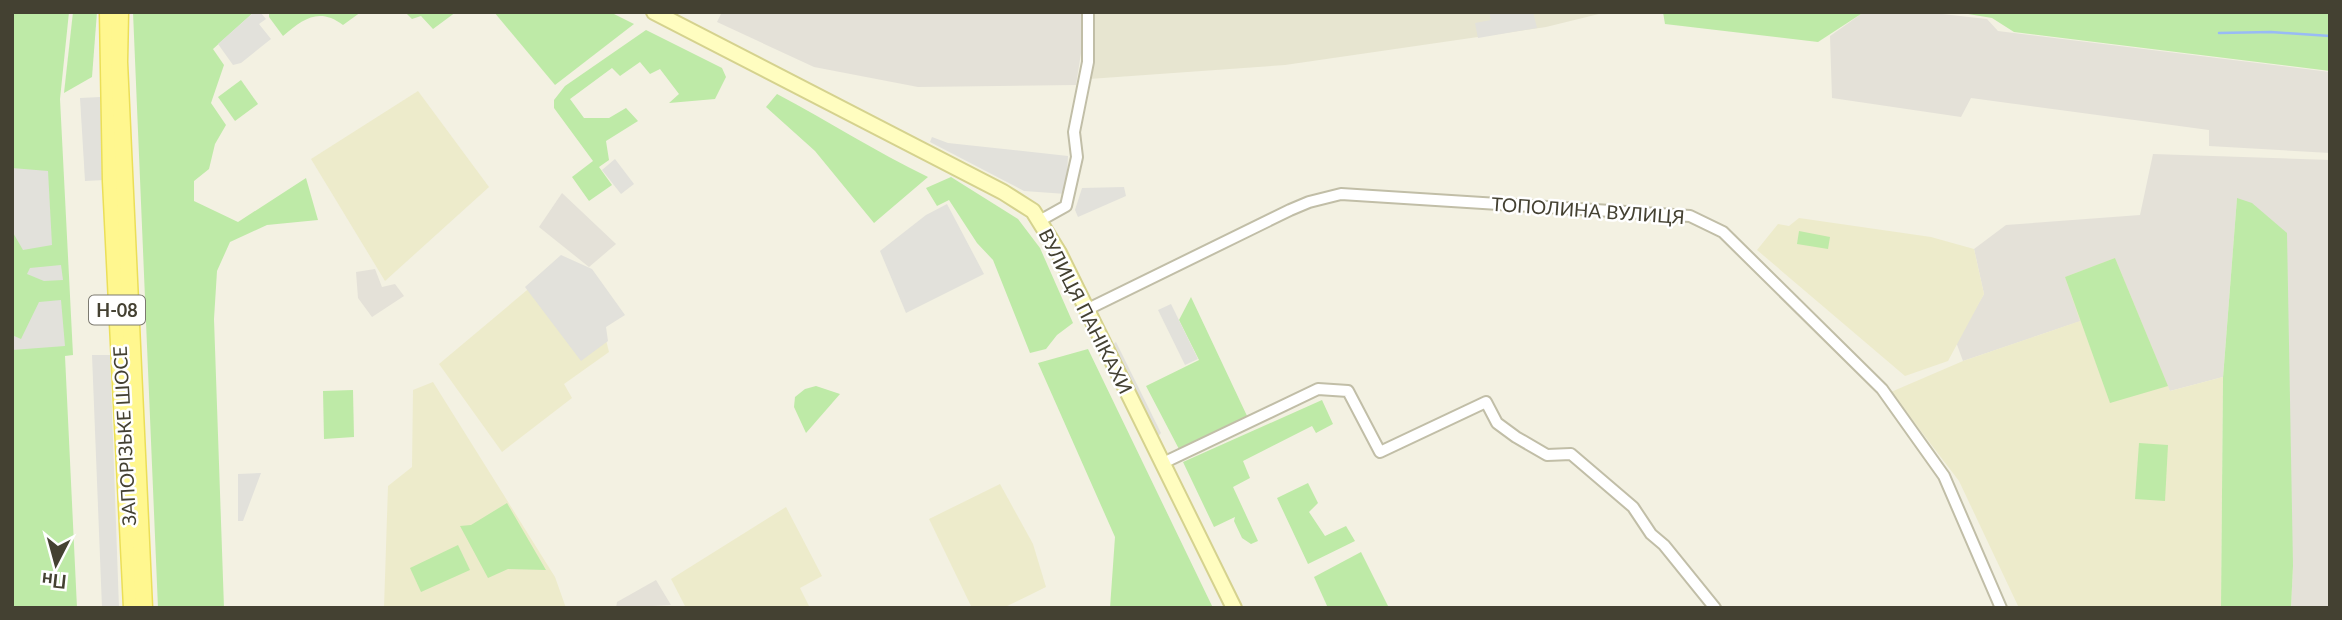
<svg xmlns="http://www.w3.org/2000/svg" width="2342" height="620" viewBox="0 0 2342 620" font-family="Lato,sans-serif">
	<rect width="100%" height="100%" fill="#f3f1e2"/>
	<path fill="#e7e5d0" d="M1092,12H1607L1546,27L1285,65L1089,79Z"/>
	<g fill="#e4e1d8">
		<path d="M722,12H1081V53L1076,85L918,87L814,67L717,22Z"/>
		<path d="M1864,12H1924L1987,19L1998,31L2330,72V153L2209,146V130L1971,98L1961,117L1832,98L1830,36Z"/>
		<path d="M2153,154L2330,160V608H2291L2293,566L2237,198L2223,377L2170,391L2078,314L2081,321L1963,361L1956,342L1984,294L1974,249L2006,225L2140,215Z"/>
		<path d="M562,193L616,244L589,267L539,227Z"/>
		<path d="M375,269L382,287L395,284L404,296L372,317L358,298L356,272Z"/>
		<path d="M656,580L671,605L616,608L617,602Z"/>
	</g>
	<g fill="#edebcb">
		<path d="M418,91L489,187L385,281L311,159Z"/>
		<path d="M1799,218L1931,237L1974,249L1984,294L1948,361L1905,376L1757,250L1778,224L1789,226Z"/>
		<path d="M2115,258L2170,391L2223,377L2221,608H2019L1959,481L1891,392L1963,361L2080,321L2065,277Z"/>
		<path d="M557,265L603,328L609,352L564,384L572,398L502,452L439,364Z"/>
		<path d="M433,382L555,577L566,608H384L388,486L412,467L413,390Z"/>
		<path d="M1000,484L1033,544L1046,587L1003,608H972L929,519Z"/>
		<path d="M786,507L822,576L800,588L810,608H686L671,579Z"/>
	</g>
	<g fill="#beeaa7">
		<path d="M12,12H69L60,99L73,355L65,356L77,608H12Z"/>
		<path d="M73,12H97L92,77L64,93Z"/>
		<path d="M133,12H254L213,49L224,65L211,103L226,125L215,144L209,169L194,181V201L238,222L306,178L318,220L267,225L230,242L217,271L214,319L224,608H158Z"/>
		<path d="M269,12H361L343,25C319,7 303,19 283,36L269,17Z"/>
		<path d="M405,12H456L433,29L421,16L412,19Z"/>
		<path d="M494,12H610L634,24L555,85Z"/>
		<path d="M1663,12H1864L1818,42L1665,24Z"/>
		<path d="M1956,12H2330V71L2014,32L1992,18Z"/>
		<path d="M646,30L722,68L726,77L715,99L669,103L679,94L660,69L650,74L640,62L620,76L612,68L570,99L584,118H609L626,108L638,121L606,141L609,160L599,167L612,185L589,201L572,177L593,161L554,108V100L565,86Z"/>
		<path d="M241,80L258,104L235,121L218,97Z"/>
		<path d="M777,94C828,121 876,152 928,177L874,223L815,151L766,107Z"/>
		<path d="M951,177L1018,219L1040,248L1073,323L1057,335L1046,349L1030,353L993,260L977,243L949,200L937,206L926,188Z"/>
		<path d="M2237,198L2252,203L2287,233L2293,566L2291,608H2221L2223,378Z"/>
		<path d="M1799,231L1830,237L1828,249L1797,244Z"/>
		<path d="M2115,258L2168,386L2110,403L2065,277Z"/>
		<path d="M1191,297L1248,418L1180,451L1146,386L1199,360L1179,320Z"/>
		<path d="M1088,349L1213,608H1110L1115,537L1038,363Z"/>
		<path d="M816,386L840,394L806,433L794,407L795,397L805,389Z"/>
		<path d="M353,390L354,437L324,439L323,391Z"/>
		<path d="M1322,400L1333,424L1316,433L1312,426L1243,461L1250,478L1233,487L1258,541L1251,544L1242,538L1234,521L1235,517L1214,527L1183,462Z"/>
		<path d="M2139,443L2168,445L2165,501L2135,499Z"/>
		<path d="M1308,483L1318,503L1309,512L1325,536L1346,526L1355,541L1308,564L1277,498Z"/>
		<path d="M507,503L546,570L508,569L488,578L460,526L471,525Z"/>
		<path d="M458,545L470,570L421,592L410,568Z"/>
		<path d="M1361,552L1389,608H1328L1314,577Z"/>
	</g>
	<g fill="#e2e1db">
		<path d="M254,12H260L266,19L259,24L271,39L241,63L233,65L218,44Z"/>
		<path d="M1489,12H1533L1537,28L1478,38L1475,23L1491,20Z"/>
		<path d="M100,97L105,180L85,181L80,98Z"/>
		<path d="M932,137L948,143L1068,156L1066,194L1024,191L930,142Z"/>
		<path d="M615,159L634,184L621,194L602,170Z"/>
		<path d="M12,168L48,171L52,245L23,250L12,231Z"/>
		<path d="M1124,187L1126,196L1078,217L1075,210L1082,188Z"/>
		<path d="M947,204L984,274L906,313L880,251L926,215Z"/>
		<path d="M561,255L592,269L625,315L606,327L608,341L581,361L525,287Z"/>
		<path d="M61,265L63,280L44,281L27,274L30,268Z"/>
		<path d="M61,300L65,346L12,350V335L21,339L39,302Z"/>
		<path d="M1171,304L1198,359L1185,365L1158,310Z"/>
		<path d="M1116,342L1161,433L1152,443L1106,350Z"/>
		<path d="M92,355H110L119,608H102Z"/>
		<path d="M261,473L243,521H238V474Z"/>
	</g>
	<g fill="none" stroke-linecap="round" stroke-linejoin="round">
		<path stroke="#99bbf5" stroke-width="2.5" d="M2219,33L2271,32L2330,36"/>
		<defs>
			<g id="street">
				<path d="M1041,220L1066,206L1077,157L1074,132L1088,62V12"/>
				<path d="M1086,310L1290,210L1309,202L1341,194L1690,216L1723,232L1882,389L1944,476L2001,608"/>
				<path d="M1163,463L1318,389L1348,391L1380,452L1486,402L1497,423L1516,437L1547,455L1571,454L1633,507L1651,534L1664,545L1715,608"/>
			</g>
			<path id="secondary" d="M654,12L1003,192L1033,211L1059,253L1234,608"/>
			<g id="primary">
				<path d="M108,12L111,181L132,608"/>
				<path d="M120,12L119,62L144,608"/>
			</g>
		</defs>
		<use href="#street" stroke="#c1bea7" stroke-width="14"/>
		<use href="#secondary" stroke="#d5d28e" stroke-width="18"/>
		<use href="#primary" stroke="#ebdf58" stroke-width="19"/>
		<use href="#street" stroke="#fff" stroke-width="10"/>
		<use href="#secondary" stroke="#fffdc0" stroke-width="14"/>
		<use href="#primary" stroke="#fff78f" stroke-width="16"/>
	</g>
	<g text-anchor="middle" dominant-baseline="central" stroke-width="5" stroke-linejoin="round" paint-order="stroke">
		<rect fill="#fff" stroke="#7c7a70" stroke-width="2" x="89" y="295.5" width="56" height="29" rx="5"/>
		<g font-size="18" font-weight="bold" fill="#444132">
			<text x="117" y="310">Н-08</text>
		</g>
		<g font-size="19" fill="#444132" stroke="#fff">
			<text transform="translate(1588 210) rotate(4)">ТОПОЛИНА ВУЛИЦЯ</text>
			<text transform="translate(1086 311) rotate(63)">ВУЛИЦЯ ПАНІКАХИ</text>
			<text transform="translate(124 436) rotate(-93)">ЗАПОРІЗЬКЕ ШОСЕ</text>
		</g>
	</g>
	<rect width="2342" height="620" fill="none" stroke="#444132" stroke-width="28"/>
	<g transform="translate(56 564) rotate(186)" stroke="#ffffff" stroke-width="5" paint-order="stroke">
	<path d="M0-5L12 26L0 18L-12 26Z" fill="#444132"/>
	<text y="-10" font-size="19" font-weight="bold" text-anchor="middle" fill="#444132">Пн</text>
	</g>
</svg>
